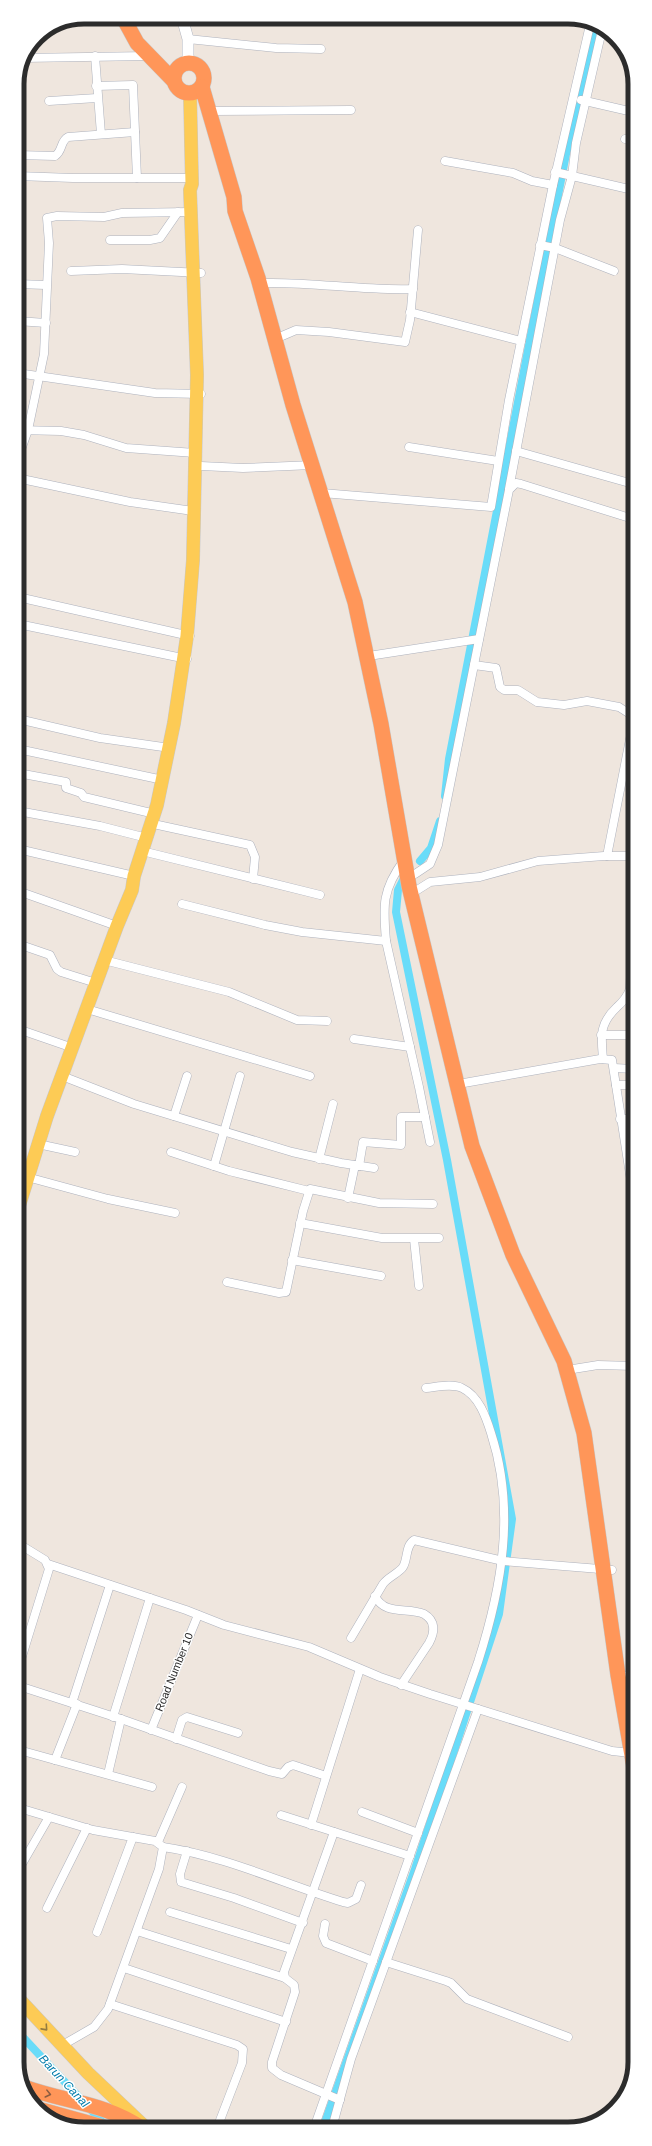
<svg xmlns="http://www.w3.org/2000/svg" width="652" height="2146" viewBox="0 0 652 2146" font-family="Helvetica,sans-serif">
	<rect width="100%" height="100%" fill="#efe6de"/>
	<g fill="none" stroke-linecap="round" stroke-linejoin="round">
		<g stroke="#69dcf9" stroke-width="8">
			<path d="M445,796L449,759L566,154L596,27"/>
			<path d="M420,861L431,848L440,821"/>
			<path d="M19,2033L105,2125"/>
			<path d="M323,2128L415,1869L499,1614L512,1519L447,1160L396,912L398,890L406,874"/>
		</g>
		<defs>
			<g id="street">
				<path d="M188,39L276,48L321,49"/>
				<path d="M95,56L101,134"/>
				<path d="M23,58L148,56"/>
				<path d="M96,86L133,85L137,178"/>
				<path d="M581,100L633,112"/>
				<path d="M49,101L97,98"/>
				<path d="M210,111L351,110"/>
				<path d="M625,139L633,141"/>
				<path d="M17,155L55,156C63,151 60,141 68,137L135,132"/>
				<path d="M445,161L513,173L532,181L553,185"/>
				<path d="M555,172L633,190"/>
				<path d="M17,176L73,178H192"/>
				<path d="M110,240H150L160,238L178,212"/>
				<path d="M540,245L555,248L614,271"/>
				<path d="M71,271L122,269L201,273"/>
				<path d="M266,283C315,282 364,291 413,289"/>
				<path d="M17,284L46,285"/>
				<path d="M410,312L521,341"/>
				<path d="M17,321L46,323"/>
				<path d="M282,336L296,330L329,332L405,342L410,320L418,230"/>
				<path d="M17,373L155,393L201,394"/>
				<path d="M17,430L61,431L84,435L126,448L195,453"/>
				<path d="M409,447L498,461"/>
				<path d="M516,451L633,484"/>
				<path d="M17,461L28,430L44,354L49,243L47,218L57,216L104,217L122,213L191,212"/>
				<path d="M201,466L243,468L313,465"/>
				<path d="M17,478L130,502L193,511"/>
				<path d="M509,489L560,220L572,176L576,143L602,30"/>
				<path d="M322,493L491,507L509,400L553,185L590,25"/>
				<path d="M18,597L190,636"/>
				<path d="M18,624L187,659"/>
				<path d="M375,655L479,639"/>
				<path d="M474,665L496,668L500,687L504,690H518L537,702L564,705L587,701L619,707L633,716"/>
				<path d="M18,719L100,738L170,748"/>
				<path d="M18,749L163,780"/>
				<path d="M18,773L66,782V788L81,793L84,797L155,814"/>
				<path d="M18,811L100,826L147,838"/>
				<path d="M158,825L250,845L255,857L253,879"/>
				<path d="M18,849L134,876"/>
				<path d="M150,853L320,895"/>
				<path d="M607,856L633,724"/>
				<path d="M404,860C382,890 383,905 386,941L419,1087L430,1142"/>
				<path d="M415,874L430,864L438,845L509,490L516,483L521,484L633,519"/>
				<path d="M18,891L117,926"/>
				<path d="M411,894L430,882L480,877L538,861L604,856H634"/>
				<path d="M182,904L265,925L302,932L386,941"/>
				<path d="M18,944L50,955L57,969L61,972L96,983"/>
				<path d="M104,960L229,992L297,1020L327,1021"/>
				<path d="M87,1009L310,1076"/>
				<path d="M18,1029L73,1048"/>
				<path d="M601,1035H634"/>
				<path d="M354,1039L410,1047"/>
				<path d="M603,1059C601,1036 599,1024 617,1007C624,1001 627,997 630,989L634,899"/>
				<path d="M614,1068L634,1069"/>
				<path d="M62,1076L134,1104L292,1152L341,1163L374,1168"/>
				<path d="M464,1083L600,1059L612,1060L634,1200"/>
				<path d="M616,1085H634"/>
				<path d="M174,1116L187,1076"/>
				<path d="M620,1119H634"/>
				<path d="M38,1144L75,1152"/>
				<path d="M171,1152L229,1171L309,1191"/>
				<path d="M319,1159L333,1104"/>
				<path d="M214,1166L240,1076"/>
				<path d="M359,1166L363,1142L401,1145V1117H425"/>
				<path d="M18,1167L30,1170"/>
				<path d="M27,1177L108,1199L175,1213"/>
				<path d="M348,1198L355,1165"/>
				<path d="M300,1223L382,1238H439"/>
				<path d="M414,1239L419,1286"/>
				<path d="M292,1260L381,1276"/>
				<path d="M227,1282L279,1293L286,1292L303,1211L310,1189L379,1203L433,1204"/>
				<path d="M567,1370L598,1365L634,1366"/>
				<path d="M19,1544L45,1560L49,1569L19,1666"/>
				<path d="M48,1564L186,1610L224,1625L309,1647L380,1677L430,1694L612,1751L631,1753"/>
				<path d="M375,1596C385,1616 407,1607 424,1614C436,1621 435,1632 429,1643L401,1685"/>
				<path d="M351,1638L383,1584C388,1577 399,1573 403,1567C408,1559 405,1546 414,1540L503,1561L612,1570"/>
				<path d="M625,1676L635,1673"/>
				<path d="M19,1686L121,1719L269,1771L282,1774L288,1767L293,1765L326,1776"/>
				<path d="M72,1703L110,1585"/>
				<path d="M113,1717L150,1598"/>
				<path d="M151,1730L198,1615"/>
				<path d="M176,1739L182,1720L187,1717L238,1733"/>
				<path d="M19,1750L152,1787"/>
				<path d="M55,1760L77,1704"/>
				<path d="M108,1774L121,1719"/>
				<path d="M19,1808L93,1830L155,1841L163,1847L159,1869L108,2009L94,2027L61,2046"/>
				<path d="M362,1812L418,1833"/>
				<path d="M281,1815L410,1856"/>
				<path d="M311,1825L360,1669"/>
				<path d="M334,1832L284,1972L285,1978L294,1985L295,1992L272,2062V2068L281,2075L340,2100"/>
				<path d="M158,1842L182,1787"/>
				<path d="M163,1847C225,1856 284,1884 343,1902L348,1903L356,1899L361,1885"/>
				<path d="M187,1851L180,1874L181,1882L234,1898L303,1923"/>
				<path d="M19,1869L49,1817"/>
				<path d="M47,1908L87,1828"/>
				<path d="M170,1912L291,1949"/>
				<path d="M325,1924L323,1936L326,1943L373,1961"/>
				<path d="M137,1931L285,1978"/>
				<path d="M97,1932L133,1837"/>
				<path d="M386,1962L446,1981L451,1983L467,1999L568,2037"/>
				<path d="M124,1968L286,2022"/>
				<path d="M110,2004L237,2045L243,2049L242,2063L217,2128"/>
				<path d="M314,2128L478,1662C502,1587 516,1510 491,1433C486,1417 479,1396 462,1388C452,1383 437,1387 426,1388"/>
				<path d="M332,2128L351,2059L478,1709"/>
			</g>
			<g id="secondary">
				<path d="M183,21L188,39V62"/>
				<path d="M19,2074L20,2080"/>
			</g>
			<g id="primary">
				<path d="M18,1209L47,1116L117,926L132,890L134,876L157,805L174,723L187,636L193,560L197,375L190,190L192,184L190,94"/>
				<path d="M19,1999L88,2073L143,2125"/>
			</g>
			<g id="highway">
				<path d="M125,21L137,43L174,81"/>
				<circle cx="189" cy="78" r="15"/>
				<path d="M202,87L234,197L235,211L258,278L293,405L355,602L381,724L409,886L472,1146L513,1255L564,1361L584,1433L618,1675L635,1773"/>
				<path d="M24,2087C65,2102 106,2103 143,2129"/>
				<path d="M38,2109L110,2129"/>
			</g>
		</defs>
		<use href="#street" stroke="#aeb2bd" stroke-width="9"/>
		<use href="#secondary" stroke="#aeb2bd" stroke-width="12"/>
		<use href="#primary" stroke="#c8c8c8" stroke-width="14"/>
		<use href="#highway" stroke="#c8c8c8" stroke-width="16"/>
		<use href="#street" stroke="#fff" stroke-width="8"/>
		<use href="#secondary" stroke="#fff" stroke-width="11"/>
		<use href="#primary" stroke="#fdcb55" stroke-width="13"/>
		<use href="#highway" stroke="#ff9659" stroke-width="15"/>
	</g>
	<defs><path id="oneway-chevron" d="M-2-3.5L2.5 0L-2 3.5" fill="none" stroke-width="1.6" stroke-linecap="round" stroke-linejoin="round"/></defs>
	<use stroke="#947c40" href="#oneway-chevron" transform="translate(45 2028) rotate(48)"/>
	<use stroke="#8b5c40" href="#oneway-chevron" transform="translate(48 2094) rotate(14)"/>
	<g text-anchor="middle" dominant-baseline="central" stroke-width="3" stroke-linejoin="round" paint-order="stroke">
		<g font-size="11" fill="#2c2c2c" stroke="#fff">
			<text transform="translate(174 1672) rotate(-68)">Road Number 10</text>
		</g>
		<g font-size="12" font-style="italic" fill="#027cab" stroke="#fff">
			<text transform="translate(64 2081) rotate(47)">Barun Canal</text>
		</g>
	</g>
	<path d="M0 0H652V2146H0ZM84 24H568A60 60 0 0 1 628 84V2062A60 60 0 0 1 568 2122H84A60 60 0 0 1 24 2062V84A60 60 0 0 1 84 24Z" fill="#fff" fill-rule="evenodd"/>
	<path fill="none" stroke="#2c2c2c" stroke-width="5" d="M84 24H568A60 60 0 0 1 628 84V2062A60 60 0 0 1 568 2122H84A60 60 0 0 1 24 2062V84A60 60 0 0 1 84 24Z"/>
</svg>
